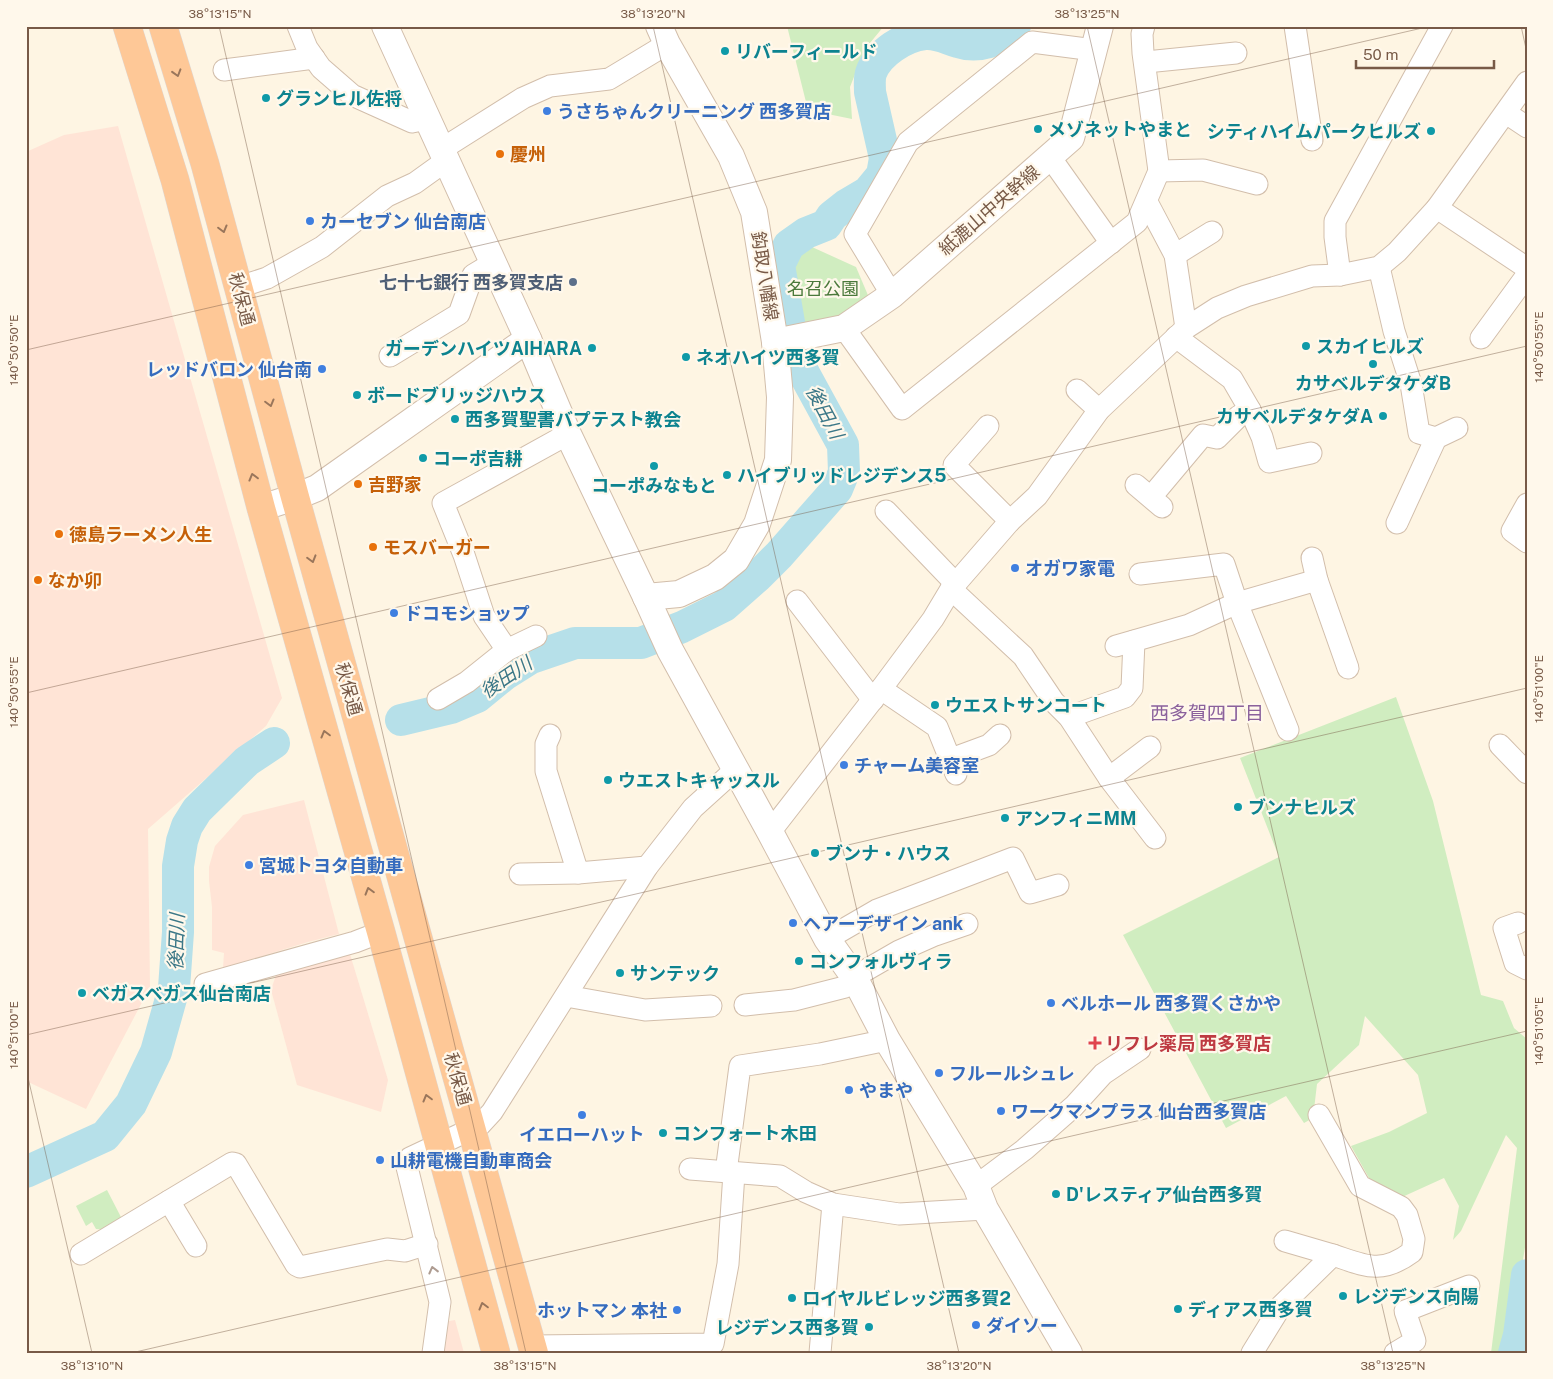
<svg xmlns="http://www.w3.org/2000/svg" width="1553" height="1379" viewBox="0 0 1553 1379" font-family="'Public Sans','Noto Sans JP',sans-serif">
	<rect width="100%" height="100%" fill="#fef5e3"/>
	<g fill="#ffe4d6">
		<path d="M118,126L282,698L266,726L148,829L150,987L86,1109L26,1081V152L64,135Z"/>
		<path d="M304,800L339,934L308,942L223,968L224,953L212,950V907L209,881V867L215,846L243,815Z"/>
		<path d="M350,954L388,1080L381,1112L297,1085L271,990L276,975Z"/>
		<path d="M455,1320L464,1353H439L444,1322Z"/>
	</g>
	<g fill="#d0edc0">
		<path d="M787,26H884L865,49L850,87L852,119L808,110Z"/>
		<path d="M812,247L856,267L870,300L844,319L796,329L785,272L792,250Z"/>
		<path d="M1396,697L1433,801L1481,995L1503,1001L1514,1028L1527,1039V1235L1508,1353H1491L1517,1148L1506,1135L1461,1231L1453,1240L1459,1206L1444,1178L1400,1198L1369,1178L1351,1146L1389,1132L1427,1113L1418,1075L1365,1016L1359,1045L1317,1084L1313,1118L1304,1123L1286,1096L1226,1128L1123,935L1279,857L1240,758Z"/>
		<path d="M107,1190L123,1221L107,1230L96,1229L92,1222L86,1226L76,1206Z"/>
	</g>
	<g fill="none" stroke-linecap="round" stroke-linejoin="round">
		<g stroke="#b6e0e9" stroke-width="32">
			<path d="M401,720L451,708L477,697L504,675L531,658L575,643H641L682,627L724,606L758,576L779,555L837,489L844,472L843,445L795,357L779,265L789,245L806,233L826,225L832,216L846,205L868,192L882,175L885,158L870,92C870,85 869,79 871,73C878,53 905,36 925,34C938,33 947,39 958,42C979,49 1000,41 1015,26"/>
			<path d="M26,1172L105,1136L131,1104L156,1052L174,988L178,932V866L182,841L187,826L197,810L247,761L274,743"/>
			<path d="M1514,1353L1519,1335L1527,1275"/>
		</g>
		<defs>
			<g id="minor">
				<path d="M298,26L307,48L321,68L352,95L412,122L427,119"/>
				<path d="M1295,26L1312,140"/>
				<path d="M1146,62L1236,53"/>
				<path d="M224,70L314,58"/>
				<path d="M1506,113L1527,127"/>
				<path d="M442,149L523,98L550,86L609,79L667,44"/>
				<path d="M1050,157L1111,243"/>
				<path d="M1159,171L1203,170L1257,184"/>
				<path d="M1147,202L1175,255L1186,328"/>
				<path d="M1437,208L1527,268"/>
				<path d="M1175,255L1212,232"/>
				<path d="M1379,267L1394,331L1411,384L1419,433L1436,438L1457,428"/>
				<path d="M1340,275L1335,237V221L1442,26"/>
				<path d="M239,287L267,278L322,247L387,196L415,183L447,160"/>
				<path d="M892,295L855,234L908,142L1032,42L1094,50"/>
				<path d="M844,328L902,409L1137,222L1159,171L1143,53L1142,34L1144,26"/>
				<path d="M1176,337L1232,379L1250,410L1262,437L1269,462L1311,453"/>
				<path d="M1481,338L1527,275"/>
				<path d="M390,356L459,314L473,275L493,263"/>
				<path d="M1077,390L1099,410"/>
				<path d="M988,426L954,465L1010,521"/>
				<path d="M1136,485L1162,507"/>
				<path d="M1151,497L1203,435L1217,438L1239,416L1250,410"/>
				<path d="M1527,504L1512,531L1527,542"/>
				<path d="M886,511L956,584"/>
				<path d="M1397,523L1436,438"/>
				<path d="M1312,558L1317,580L1348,668"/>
				<path d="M1140,574L1224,564L1237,603L1288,730"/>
				<path d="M951,589L1023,656L1054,702L1069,717L1109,778L1155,838"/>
				<path d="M797,601L873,700"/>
				<path d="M1116,646L1189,625L1237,603L1317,580"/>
				<path d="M507,650L484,616L464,555L443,503L568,434"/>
				<path d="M881,689L937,727L956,774"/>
				<path d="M438,699L467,682L507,650L536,636"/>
				<path d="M1069,717L1125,697L1132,688L1134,641"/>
				<path d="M550,735L546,744V771L578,873L647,867"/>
				<path d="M1500,745L1527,773"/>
				<path d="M951,759L989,745L1000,735"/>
				<path d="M1109,778L1150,747"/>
				<path d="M770,832L881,689L933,619L951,589L1010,521L1037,496L1099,410L1186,328L1217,308L1246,296L1312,276L1340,275L1379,267L1397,252L1437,208L1527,82"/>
				<path d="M520,874L578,873"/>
				<path d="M1518,923L1504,928L1515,963L1527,969"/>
				<path d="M827,939L877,910L1013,858L1030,893L1058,885"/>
				<path d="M205,984L355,942L381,932"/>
				<path d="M566,996L645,1010L711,1006"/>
				<path d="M745,1005L794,1000L845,987L854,977L899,951L935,935L967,924"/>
				<path d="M690,1169L780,1176L806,1192L833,1204L899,1214L985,1209"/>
				<path d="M726,1172L740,1066L820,1054L887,1040"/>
				<path d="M976,1186L1025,1149L1074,1106L1103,1074L1140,1049"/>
				<path d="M169,1201L196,1246"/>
				<path d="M1285,1241L1333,1255"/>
				<path d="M81,1254L232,1163L236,1164L296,1265L300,1267L387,1249L405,1251L427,1244"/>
				<path d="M532,1346L713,1344L728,1264L734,1173"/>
				<path d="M433,1353L440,1302L406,1163L410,1158L480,1125L492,1112L647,867L693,808L735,770"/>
				<path d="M820,1353L833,1204"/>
				<path d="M1252,1353L1281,1306L1333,1255C1366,1266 1381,1275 1412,1252L1414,1239L1407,1215L1401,1207L1360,1186L1319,1115"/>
				<path d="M1395,1353L1415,1341L1405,1311L1469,1286"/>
			</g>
			<g id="tertiary">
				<path d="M385,26L528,339L568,434L646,597L670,650L770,832L827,939L854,977L887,1040L976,1186L985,1209L1069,1353"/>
				<path d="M775,342L844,328L892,295L1071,138L1100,26"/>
				<path d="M261,508L295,497L317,488L528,339"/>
				<path d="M646,597L679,594L715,577L736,560L757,524L778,460L780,397L775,342L754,212L731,156L667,44L659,26"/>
			</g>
			<g id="trunk">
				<path d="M127,26L175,180L261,508L381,932L496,1353"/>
				<path d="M163,26L205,164L295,497L534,1353"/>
			</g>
		</defs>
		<use href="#minor" stroke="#d2beab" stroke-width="23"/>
		<use href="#tertiary" stroke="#d2beab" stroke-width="28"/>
		<use href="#trunk" stroke="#dfd7d3" stroke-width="29"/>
		<use href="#minor" stroke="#fff" stroke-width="21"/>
		<use href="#tertiary" stroke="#fff" stroke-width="26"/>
		<use href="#trunk" stroke="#fec897" stroke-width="28"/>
	</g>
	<defs><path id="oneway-chevron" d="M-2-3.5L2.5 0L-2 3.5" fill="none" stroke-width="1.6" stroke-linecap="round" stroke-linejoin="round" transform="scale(1.25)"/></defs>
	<g stroke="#9a765b">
		<use href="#oneway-chevron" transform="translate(177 73) rotate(73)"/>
		<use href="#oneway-chevron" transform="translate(223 229) rotate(75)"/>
		<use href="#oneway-chevron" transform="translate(270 403) rotate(75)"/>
		<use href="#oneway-chevron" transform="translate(253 477) rotate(-105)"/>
		<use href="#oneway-chevron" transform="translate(312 559) rotate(74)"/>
		<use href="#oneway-chevron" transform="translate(325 734) rotate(-105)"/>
		<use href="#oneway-chevron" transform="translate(369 891) rotate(-106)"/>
		<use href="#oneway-chevron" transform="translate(427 1098) rotate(-105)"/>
		<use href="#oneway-chevron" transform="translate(483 1306) rotate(-105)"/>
	</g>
	<use stroke="#ae9c91" href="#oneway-chevron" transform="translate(433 1270) rotate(-104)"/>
	<path fill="none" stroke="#785a47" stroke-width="1" stroke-opacity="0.45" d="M219,26L526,1353M653,26L959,1353M1087,26L1393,1353M1521,26L1527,53M26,350L1431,26M26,693L1527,346M26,1035L1527,688M26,1069L92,1353M131,1353L1527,1031"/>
	<g fill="#0f9aa8" stroke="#fff8eb" stroke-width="2">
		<circle cx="725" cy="51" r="5"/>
		<circle cx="266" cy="98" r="5"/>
		<circle cx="1038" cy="129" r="5"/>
		<circle cx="1431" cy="131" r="5"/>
		<circle cx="1306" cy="346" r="5"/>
		<circle cx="592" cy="348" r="5"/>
		<circle cx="686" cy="357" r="5"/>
		<circle cx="1373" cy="364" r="5"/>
		<circle cx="357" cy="395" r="5"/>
		<circle cx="1383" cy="416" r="5"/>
		<circle cx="455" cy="419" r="5"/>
		<circle cx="423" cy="458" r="5"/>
		<circle cx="654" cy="466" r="5"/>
		<circle cx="727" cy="475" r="5"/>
		<circle cx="935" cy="705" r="5"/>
		<circle cx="608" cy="780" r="5"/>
		<circle cx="1238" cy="807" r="5"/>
		<circle cx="1005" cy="818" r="5"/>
		<circle cx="815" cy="853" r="5"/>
		<circle cx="799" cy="961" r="5"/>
		<circle cx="620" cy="973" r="5"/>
		<circle cx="82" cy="993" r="5"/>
		<circle cx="663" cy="1133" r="5"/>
		<circle cx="1056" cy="1194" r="5"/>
		<circle cx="1343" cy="1296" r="5"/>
		<circle cx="792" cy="1298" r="5"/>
		<circle cx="1178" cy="1309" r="5"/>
		<circle cx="869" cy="1327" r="5"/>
	</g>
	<g fill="#3f7fe0" stroke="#fff8eb" stroke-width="2">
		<circle cx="547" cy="111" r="5"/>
		<circle cx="310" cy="221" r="5"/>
		<circle cx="322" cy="369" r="5"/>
		<circle cx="1015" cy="568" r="5"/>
		<circle cx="394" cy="613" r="5"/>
		<circle cx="844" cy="765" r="5"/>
		<circle cx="249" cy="865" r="5"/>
		<circle cx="793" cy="923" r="5"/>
		<circle cx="1051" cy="1003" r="5"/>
		<circle cx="939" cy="1073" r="5"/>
		<circle cx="849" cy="1090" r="5"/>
		<circle cx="1001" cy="1111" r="5"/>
		<circle cx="582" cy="1115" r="5"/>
		<circle cx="380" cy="1160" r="5"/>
		<circle cx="677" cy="1310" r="5"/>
		<circle cx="976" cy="1325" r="5"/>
	</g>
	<g fill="#e8710a" stroke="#fff8eb" stroke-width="2">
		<circle cx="500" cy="154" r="5"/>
		<circle cx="358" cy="484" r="5"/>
		<circle cx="59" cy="534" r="5"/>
		<circle cx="373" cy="547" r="5"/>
		<circle cx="38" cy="580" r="5"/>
	</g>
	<circle fill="#5c6f8a" stroke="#fff8eb" stroke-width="2" cx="573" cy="282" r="5"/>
	<path fill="#e0444e" stroke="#fff8eb" stroke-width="2" d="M1092.5 1035.5h5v5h5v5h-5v5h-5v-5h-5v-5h5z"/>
	<g text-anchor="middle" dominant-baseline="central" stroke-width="4.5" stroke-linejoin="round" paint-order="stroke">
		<g font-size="18" font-weight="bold" fill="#0d838f" stroke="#fff8eb" text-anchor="start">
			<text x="735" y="51">リバーフィールド</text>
			<text x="276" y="98">グランヒル佐将</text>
			<text x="1048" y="129">メゾネットやまと</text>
			<text x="1421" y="131" text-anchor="end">シティハイムパークヒルズ</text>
			<text x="1316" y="346">スカイヒルズ</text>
			<text x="582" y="348" text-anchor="end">ガーデンハイツAIHARA</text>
			<text x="696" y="357">ネオハイツ西多賀</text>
			<text x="1373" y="383" text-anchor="middle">カサベルデタケダB</text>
			<text x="367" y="395">ボードブリッジハウス</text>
			<text x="1373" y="416" text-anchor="end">カサベルデタケダA</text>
			<text x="465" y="419">西多賀聖書バプテスト教会</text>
			<text x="433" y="458">コーポ吉耕</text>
			<text x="737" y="475">ハイブリッドレジデンス5</text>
			<text x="654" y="485" text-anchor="middle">コーポみなもと</text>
			<text x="945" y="705">ウエストサンコート</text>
			<text x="618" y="780">ウエストキャッスル</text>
			<text x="1248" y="807">ブンナヒルズ</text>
			<text x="1015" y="818">アンフィニMM</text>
			<text x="825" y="853">ブンナ・ハウス</text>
			<text x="809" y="961">コンフォルヴィラ</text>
			<text x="630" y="973">サンテック</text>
			<text x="92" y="993">ベガスベガス仙台南店</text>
			<text x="673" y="1133">コンフォート木田</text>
			<text x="1066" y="1194">D'レスティア仙台西多賀</text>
			<text x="1353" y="1296">レジデンス向陽</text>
			<text x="802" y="1298">ロイヤルビレッジ西多賀2</text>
			<text x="1188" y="1309">ディアス西多賀</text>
			<text x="859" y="1327" text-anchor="end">レジデンス西多賀</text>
		</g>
		<g font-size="18" font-weight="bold" fill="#366cbe" stroke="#fff8eb" text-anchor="start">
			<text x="557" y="111">うさちゃんクリーニング 西多賀店</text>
			<text x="320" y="221">カーセブン 仙台南店</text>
			<text x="312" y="369" text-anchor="end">レッドバロン 仙台南</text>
			<text x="1025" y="568">オガワ家電</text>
			<text x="404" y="613">ドコモショップ</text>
			<text x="854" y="765">チャーム美容室</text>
			<text x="259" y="865">宮城トヨタ自動車</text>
			<text x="803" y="923">ヘアーデザイン ank</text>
			<text x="1061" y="1003">ベルホール 西多賀くさかや</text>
			<text x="949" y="1073">フルールシュレ</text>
			<text x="859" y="1090">やまや</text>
			<text x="1011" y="1111">ワークマンプラス 仙台西多賀店</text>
			<text x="582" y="1134" text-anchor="middle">イエローハット</text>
			<text x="390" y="1160">山耕電機自動車商会</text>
			<text x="667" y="1310" text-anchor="end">ホットマン 本社</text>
			<text x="986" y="1325">ダイソー</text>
		</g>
		<g font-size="18" font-weight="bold" fill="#c56008" stroke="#fff8eb" text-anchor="start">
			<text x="510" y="154">慶州</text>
			<text x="368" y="484">吉野家</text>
			<text x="69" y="534">徳島ラーメン人生</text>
			<text x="383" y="547">モスバーガー</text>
			<text x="48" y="580">なか卯</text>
		</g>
		<g font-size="18" fill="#785a47" stroke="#fff8eb">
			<text transform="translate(989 210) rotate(-41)">紙漉山中央幹線</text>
			<text transform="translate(765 276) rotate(81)">鈎取八幡線</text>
			<text transform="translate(242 299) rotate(75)">秋保通</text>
			<text transform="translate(349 689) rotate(74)">秋保通</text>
			<text transform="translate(458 1079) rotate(74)">秋保通</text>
		</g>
		<g font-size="18" font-weight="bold" fill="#4e5e75" stroke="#fff8eb" text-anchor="end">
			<text x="563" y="282">七十七銀行 西多賀支店</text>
		</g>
		<g font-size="18" fill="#4b793b" stroke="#fff8eb">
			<text x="823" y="288">名召公園</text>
		</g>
		<g font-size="18" font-weight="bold" fill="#be3a42" stroke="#fff8eb" text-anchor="start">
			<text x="1105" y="1043">リフレ薬局 西多賀店</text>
		</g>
		<g font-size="19" font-style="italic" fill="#3b7787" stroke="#fff8eb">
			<text transform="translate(825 412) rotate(62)">後田川</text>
			<text transform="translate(506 677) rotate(-34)">後田川</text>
			<text transform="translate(176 942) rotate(-88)">後田川</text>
		</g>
		<g font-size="19" fill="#8b619c" stroke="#fff8eb">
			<text x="1207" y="713">西多賀四丁目</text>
		</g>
	</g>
	<rect width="1553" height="1379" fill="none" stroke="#fff8eb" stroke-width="55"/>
	<path d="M1356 60v8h138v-8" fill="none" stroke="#785a47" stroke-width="2.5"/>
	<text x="1363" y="60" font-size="15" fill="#785a47" stroke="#fff8eb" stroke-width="4" paint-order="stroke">50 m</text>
	<rect x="28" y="28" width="1498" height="1324" fill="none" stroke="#785a47" stroke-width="2"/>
	<g font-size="12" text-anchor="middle" fill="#785a47">
		<text x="220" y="18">38°13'15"N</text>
		<text x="653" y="18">38°13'20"N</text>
		<text x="1087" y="18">38°13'25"N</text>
		<text transform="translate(1539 347) rotate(-90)" y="4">140°50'55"E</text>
		<text transform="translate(14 350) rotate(-90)" y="4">140°50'50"E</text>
		<text transform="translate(1539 689) rotate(-90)" y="4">140°51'00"E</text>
		<text transform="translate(14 692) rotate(-90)" y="4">140°50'55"E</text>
		<text transform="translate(1539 1031) rotate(-90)" y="4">140°51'05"E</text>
		<text transform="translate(14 1035) rotate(-90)" y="4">140°51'00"E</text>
		<text x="92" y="1370">38°13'10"N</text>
		<text x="525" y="1370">38°13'15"N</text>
		<text x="959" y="1370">38°13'20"N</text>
		<text x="1393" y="1370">38°13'25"N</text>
	</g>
</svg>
